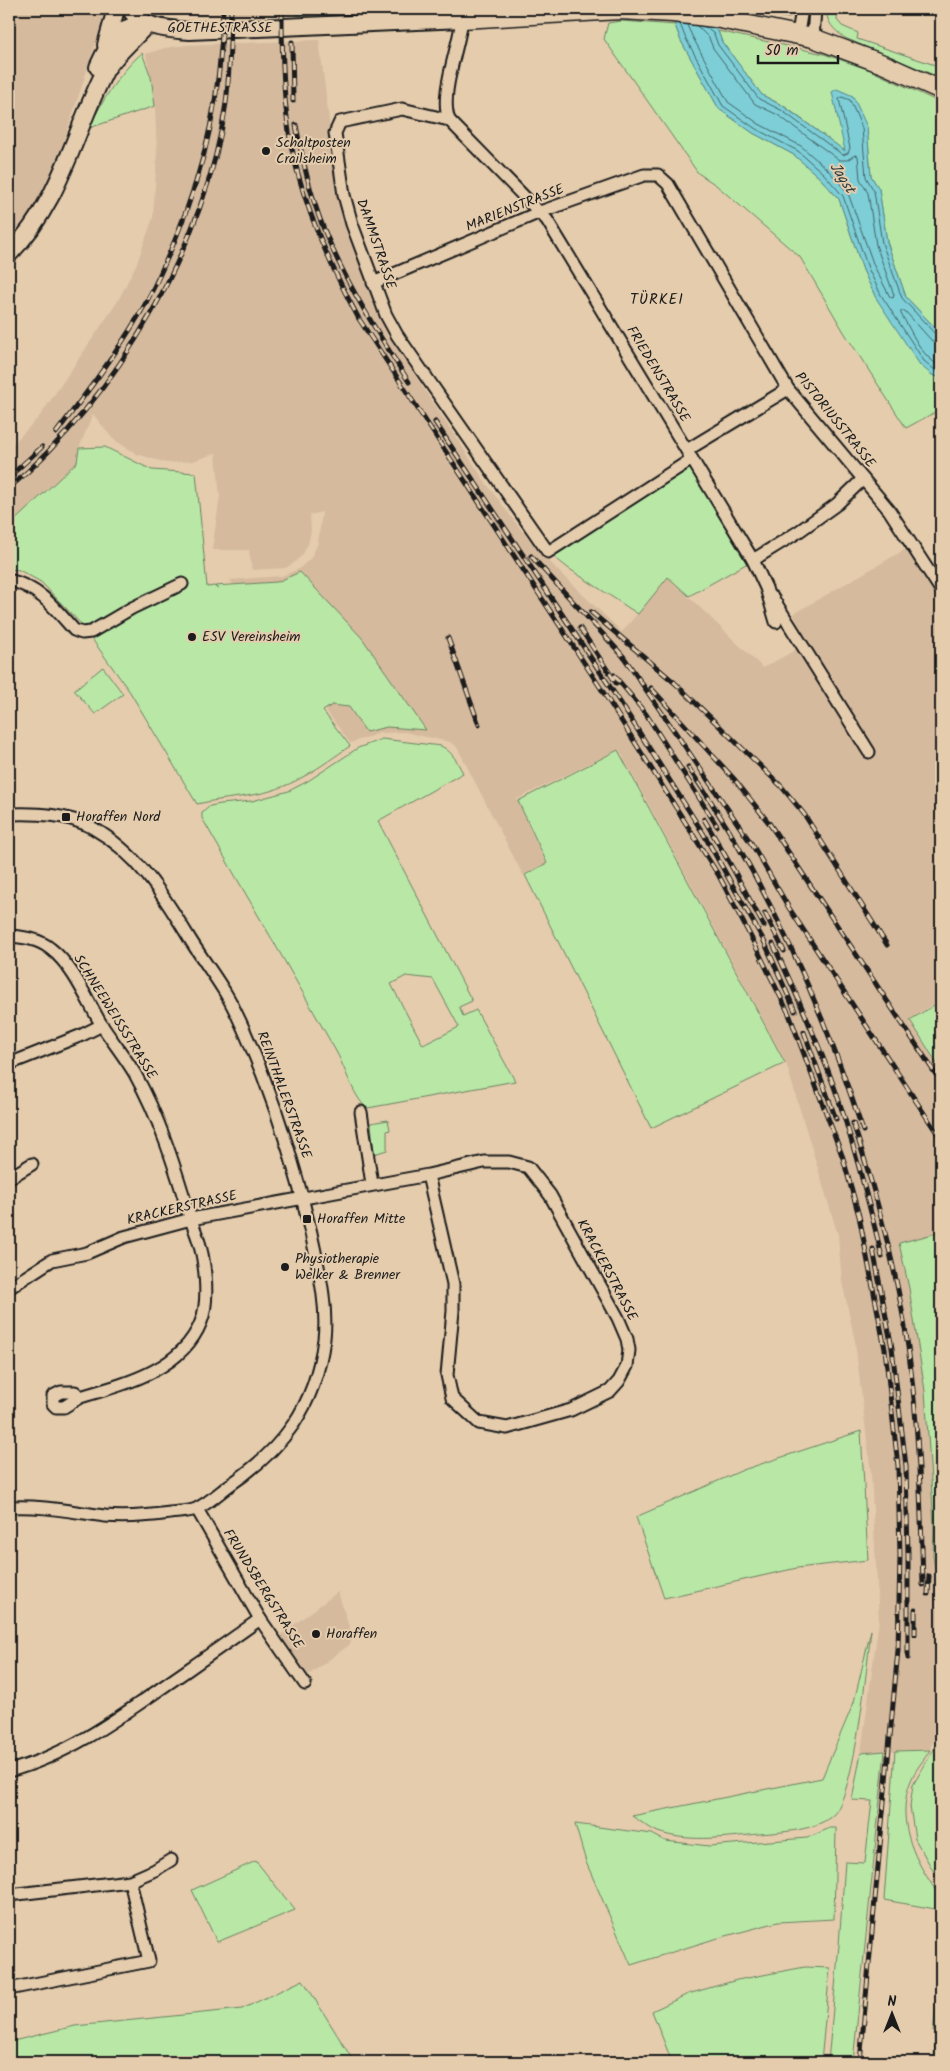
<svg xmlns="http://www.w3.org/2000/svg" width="950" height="2071" viewBox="0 0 950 2071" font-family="Kalam,sans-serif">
	<rect width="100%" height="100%" fill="#e4ccad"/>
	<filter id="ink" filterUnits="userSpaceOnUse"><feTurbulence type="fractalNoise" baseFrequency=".02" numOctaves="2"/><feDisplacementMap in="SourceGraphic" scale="10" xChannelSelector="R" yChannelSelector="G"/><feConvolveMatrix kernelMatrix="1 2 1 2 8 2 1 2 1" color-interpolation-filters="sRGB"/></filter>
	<g filter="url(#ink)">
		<g fill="#d5ba9e">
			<path d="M9,9H107L53,174L33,211L9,237Z"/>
			<path d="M160,9H297V15L199,17L172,13Z"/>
			<path d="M319,40L339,201L355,252L372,290L414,374L488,486L522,531L558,571L622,632L668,577L763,668L808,643L793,614L906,549L928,556L941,577V999L909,1020L941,1071V1423L938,1569L936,1588L941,1646V1708L939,1725L930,1749L861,1753L879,1620L871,1473L855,1341L842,1281L838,1235L786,1063L619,749L517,799L546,863L523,875L457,747L450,742L404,732L380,733L350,743L230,580L282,576L299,569L311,558L318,543L322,512L310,515L311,531L308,544L303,554L294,563L285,568L252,570L249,550H212L220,497L216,453L193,461L167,463L137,454L113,439L93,414L79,448L77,462L9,526V448L40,416L118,301L137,263L153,218L157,153L155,106L146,54L165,48L187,45Z"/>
			<path d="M338,1592L351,1633L349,1645L307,1676L279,1636Z"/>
		</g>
		<g fill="#b9e7a6" stroke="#6a8261" fill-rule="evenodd">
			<path d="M297,9H376L297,15Z"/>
			<path d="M731,9H796L789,18Z"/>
			<path d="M826,9H837V20L842,26L858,33L857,39L941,67V78L845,38C833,29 827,23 826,9Z"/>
			<path d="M621,21L675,25L681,41L719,109L753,133L794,155L820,178L839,199L863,270L876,298L932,375L941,378V409L906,428L844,332L800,257L716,185L698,173L604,39L608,23Z"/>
			<path d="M718,31L824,54L870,70L941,103V334L906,297L887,242L879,189L871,176L867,127L846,152L784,106L762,95L722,42Z"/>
			<path d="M142,53L151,77L155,106L89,128C102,101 119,73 142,53Z"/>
			<path d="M105,447L152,470L196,473L207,587L214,586L218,589L215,586L277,582L300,572L362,638L426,730L387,727L366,732L349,707L332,705L323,711L350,746C321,766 294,787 258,794C238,798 217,799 197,804L130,692L82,625L41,582L19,570L9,569V526L77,462L79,448Z"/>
			<path d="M692,459L753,560L689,596L668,577L638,614L568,568L548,552Z"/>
			<path d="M103,667L123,694L95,714L74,690Z"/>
			<path d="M382,739L441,746C453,752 457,762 463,773L378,821L472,1001L459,1007L463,1016L476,1010L515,1081L368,1108C356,1103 344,1066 337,1053C293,974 247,897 202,818V813L210,806L221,804L252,801L289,791L308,781L358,748ZM406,976L433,979L459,1027L423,1045L391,984Z"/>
			<path d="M618,750L785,1063L651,1128L525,875L547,863L518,801Z"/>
			<path d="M941,1001V1070L910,1020Z"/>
			<path d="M388,1120L390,1130L387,1131V1150L374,1154L371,1123Z"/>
			<path d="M941,1232V1602L933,1556L934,1524L925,1391L909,1288L899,1243Z"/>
			<path d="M861,1431L868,1560L797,1568L664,1598L636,1517L743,1470Z"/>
			<path d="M871,1630C867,1664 855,1795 833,1815C813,1833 774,1832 749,1835C720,1838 686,1842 658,1832C649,1828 640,1821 632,1816L822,1778L854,1702Z"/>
			<path d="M941,1737V1884L915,1839L910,1806L913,1785Z"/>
			<path d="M930,1750C925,1759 917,1767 913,1776C897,1808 907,1844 924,1872C931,1884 941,1895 941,1910L884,1900L895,1751Z"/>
			<path d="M885,1751L853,2062H828L839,1945L845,1862L865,1863L872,1801L852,1800L861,1753Z"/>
			<path d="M575,1824L652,1834L665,1841L709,1846L807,1838L830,1828H836L834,1919L778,1922L711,1940L631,1965L586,1862Z"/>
			<path d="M256,1861L295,1910L217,1942L192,1890Z"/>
			<path d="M805,1967L830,1968L821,2062H672L652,2011L688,1994L737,1980Z"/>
			<path d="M941,1967V2024L933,2032Z"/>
			<path d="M303,1980L354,2062H9V2042L75,2026L242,2009Z"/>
			<path d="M941,2028V2062H934L935,2037Z"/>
		</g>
		<path fill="#7dced7" stroke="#56878c" d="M669,9L708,23L718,31L722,42L762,95L783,106L845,151L832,92L837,89L853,96L867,127L871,176L879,189L887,242L906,297L941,334V378L932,375L920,365L876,298L863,270L839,199L820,178L794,155L753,133L719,109L681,41Z"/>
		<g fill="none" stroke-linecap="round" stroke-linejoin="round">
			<g stroke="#436367" stroke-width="1">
				<path d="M680,24L686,39L723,106L756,129L798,151L824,174L843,196L868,268L881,295L924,361L935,370L941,373"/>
				<path d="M687,25L692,36L728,102L759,124L801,146L828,170L848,193L874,266L890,297L893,298L894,295L876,245L868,193L860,179L858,156L855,155L847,160H839L778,115L755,104L713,48L709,38L697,26"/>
				<path d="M705,27L714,34L718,45L759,99L781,110L843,155L848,153L850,148L839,99L842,97L850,100L862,128L866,177L874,191L882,243L902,298L936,335L941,337"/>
				<path d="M941,343L932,341L905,311H901V314C912,331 921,358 941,366"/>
			</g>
			<defs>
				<g id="minor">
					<path d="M462,19C459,48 439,94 449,120L547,220L753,560L766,588L776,622"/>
					<path d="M798,34L802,9"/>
					<path d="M813,38L815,9"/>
					<path d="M449,120L402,109L340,122L335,133L344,195L352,224L386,315L397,335L548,552L692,459"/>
					<path d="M373,283L540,212L644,175H658L668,184L788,389L889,510L941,590"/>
					<path d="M687,450L788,389"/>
					<path d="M753,560L798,532L837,504L863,479"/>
					<path d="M9,580C40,588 54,607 74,630L82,633L91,632L132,608L182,584"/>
					<path d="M772,597L869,752"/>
					<path d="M9,814C37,813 68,814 93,828C137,853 162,893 188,936C200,956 214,974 226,994C241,1019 251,1047 262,1073C282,1125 298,1178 311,1233C318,1267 328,1304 324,1339C315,1408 283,1449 227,1487C218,1494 207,1504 196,1509C189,1512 178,1512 170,1513C148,1516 127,1518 105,1516C73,1512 42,1505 9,1507"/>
					<path d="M9,936C24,937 39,939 51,949C73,966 87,1000 101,1024C112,1041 125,1057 135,1074C159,1117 174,1164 188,1211C191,1220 194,1228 197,1236C205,1258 210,1300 201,1322C182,1370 125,1384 80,1397"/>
					<path d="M9,1064L82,1035L102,1025"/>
					<path d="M361,1112L372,1184"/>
					<path d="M9,1178L32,1164"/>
					<path d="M9,1288L52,1260L87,1253L124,1237L191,1219L428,1175L484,1162H509L528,1167L550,1195L618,1318L627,1339L629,1350L627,1366L619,1381L610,1391L571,1410L507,1428L479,1423L452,1398L447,1375L453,1311V1284L428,1175"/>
					<path d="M61,1392H75L80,1397L64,1407H56L53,1404V1396Z"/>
					<path d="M197,1509L260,1619L305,1684"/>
					<path d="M9,1771C65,1756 113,1722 160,1689C193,1666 227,1643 260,1619"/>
					<path d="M9,1895L130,1881L155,1870L171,1860"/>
					<path d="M9,1989L149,1961L130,1881"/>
				</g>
				<g id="secondary">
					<path d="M130,9C142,29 169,29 190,31L462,19L471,9"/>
					<path d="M106,45L116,9"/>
					<path d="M98,67C109,42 119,25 147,24"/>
					<path d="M9,254C62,201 73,133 106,69C118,52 134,39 147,24"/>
				</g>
				<path id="primary" d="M461,9L462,19L620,10L673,13L715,18L813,38L883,64L941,90"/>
			</defs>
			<use href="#minor" stroke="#1c1c1c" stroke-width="15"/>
			<use href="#secondary" stroke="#1c1c1c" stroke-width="20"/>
			<use href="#primary" stroke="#1c1c1c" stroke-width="21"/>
			<use href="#minor" stroke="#e4ccad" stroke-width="11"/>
			<use href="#secondary" stroke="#e4ccad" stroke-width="16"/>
			<use href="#primary" stroke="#e4ccad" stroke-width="18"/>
			<defs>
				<g id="rail">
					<path d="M282,9C282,55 283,104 292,149C305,210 330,265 359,319L600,687L719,876L755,945L789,1014L843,1158L859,1216L885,1349L898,1466L900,1555L898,1650L860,2062"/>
					<path d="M292,42L293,101"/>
					<path d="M296,125C303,164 312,203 328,239C350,290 379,335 409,382"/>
					<path d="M435,422L620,702L703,833L764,941L795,1011"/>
					<path d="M56,433C85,395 114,357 139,315C153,292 164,266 175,240C207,162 221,93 223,9"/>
					<path d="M9,477L42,447"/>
					<path d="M9,488C116,399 207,242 226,103C230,72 230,40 231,9"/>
					<path d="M531,556L623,656L753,846L789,908L941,1139"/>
					<path d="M591,612L675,683L781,786L804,814L887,945"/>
					<path d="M580,628L616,683"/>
					<path d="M448,638L479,725"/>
					<path d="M614,675L646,714L717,826"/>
					<path d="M651,688L735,780L769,823L941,1082"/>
					<path d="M688,767C765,878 821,1003 863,1131"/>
					<path d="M704,819L733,869L764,926"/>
					<path d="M765,913L784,951"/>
					<path d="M773,944C796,993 819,1043 837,1095C855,1148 869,1203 882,1257"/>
					<path d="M804,1032L836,1119"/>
					<path d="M853,1123C877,1196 897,1271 908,1347C919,1426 921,1506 923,1585"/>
					<path d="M873,1249L892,1348L906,1466L908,1555V1658"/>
					<path d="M928,1594L929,1576"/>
					<path d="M915,1610V1634"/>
				</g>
			</defs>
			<use href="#rail" stroke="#1c1c1c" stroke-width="5"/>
			<use href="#rail" stroke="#e4ccad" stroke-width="3" stroke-dasharray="9" stroke-linecap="butt"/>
		</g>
	</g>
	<g fill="#1c1c1c" stroke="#e4ccad" stroke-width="2">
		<circle cx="266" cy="151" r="5"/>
		<circle cx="192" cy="637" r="5"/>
		<rect x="61" y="812" width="10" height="10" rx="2.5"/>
		<rect x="302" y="1214" width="10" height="10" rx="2.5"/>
		<circle cx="285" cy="1267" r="5"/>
		<circle cx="316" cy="1634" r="5"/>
	</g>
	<g text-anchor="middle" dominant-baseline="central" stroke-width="4" stroke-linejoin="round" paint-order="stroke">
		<g font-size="14" fill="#1c1c1c" stroke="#e4ccad">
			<text x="220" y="28">GOETHESTRASSE</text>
			<text transform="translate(515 208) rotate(-22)">MARIENSTRASSE</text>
			<text transform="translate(376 244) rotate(71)">DAMMSTRASSE</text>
			<text transform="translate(658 374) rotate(59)">FRIEDENSTRASSE</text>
			<text transform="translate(835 420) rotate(51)">PISTORIUSSTRASSE</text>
			<text transform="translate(115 1017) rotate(58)">SCHNEEWEISSSTRASSE</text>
			<text transform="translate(284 1095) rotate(70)">REINTHALERSTRASSE</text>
			<text transform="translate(182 1208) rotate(-13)">KRACKERSTRASSE</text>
			<text transform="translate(607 1270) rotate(62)">KRACKERSTRASSE</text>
			<text transform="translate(263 1589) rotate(58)">FRUNDSBERGSTRASSE</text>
		</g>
		<g font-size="14" fill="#1c1c1c" stroke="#e4ccad" text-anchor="start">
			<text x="276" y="143">Schaltposten<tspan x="276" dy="16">Crailsheim</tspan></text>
			<text x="202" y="637">ESV Vereinsheim</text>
			<text x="76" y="817">Horaffen Nord</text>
			<text x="317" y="1219">Horaffen Mitte</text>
			<text x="295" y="1259">Physiotherapie<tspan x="295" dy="16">Welker &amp; Brenner</tspan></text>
			<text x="326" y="1634">Horaffen</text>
		</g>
		<g font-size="15" font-style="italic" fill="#2f4041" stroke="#e4ccad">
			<text transform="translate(842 178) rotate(57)">Jagst</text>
		</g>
		<g font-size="15" letter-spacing="1" fill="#1c1c1c" stroke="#e4ccad">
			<text x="657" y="300">TÜRKEI</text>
		</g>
	</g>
	<rect width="950" height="2071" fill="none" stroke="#e4ccad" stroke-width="30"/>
	<rect x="15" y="15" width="920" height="2041" fill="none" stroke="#1c1c1c" stroke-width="2" filter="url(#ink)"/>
	<g transform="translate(892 2014)" stroke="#e4ccad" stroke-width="4" paint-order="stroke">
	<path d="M0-4L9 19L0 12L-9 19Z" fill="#1c1c1c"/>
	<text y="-8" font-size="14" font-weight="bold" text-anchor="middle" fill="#1c1c1c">N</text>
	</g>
	<path d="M758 55v8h80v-8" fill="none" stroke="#1c1c1c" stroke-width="2.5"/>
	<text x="765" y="55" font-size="15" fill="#1c1c1c" stroke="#e4ccad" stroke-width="4" paint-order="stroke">50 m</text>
</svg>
